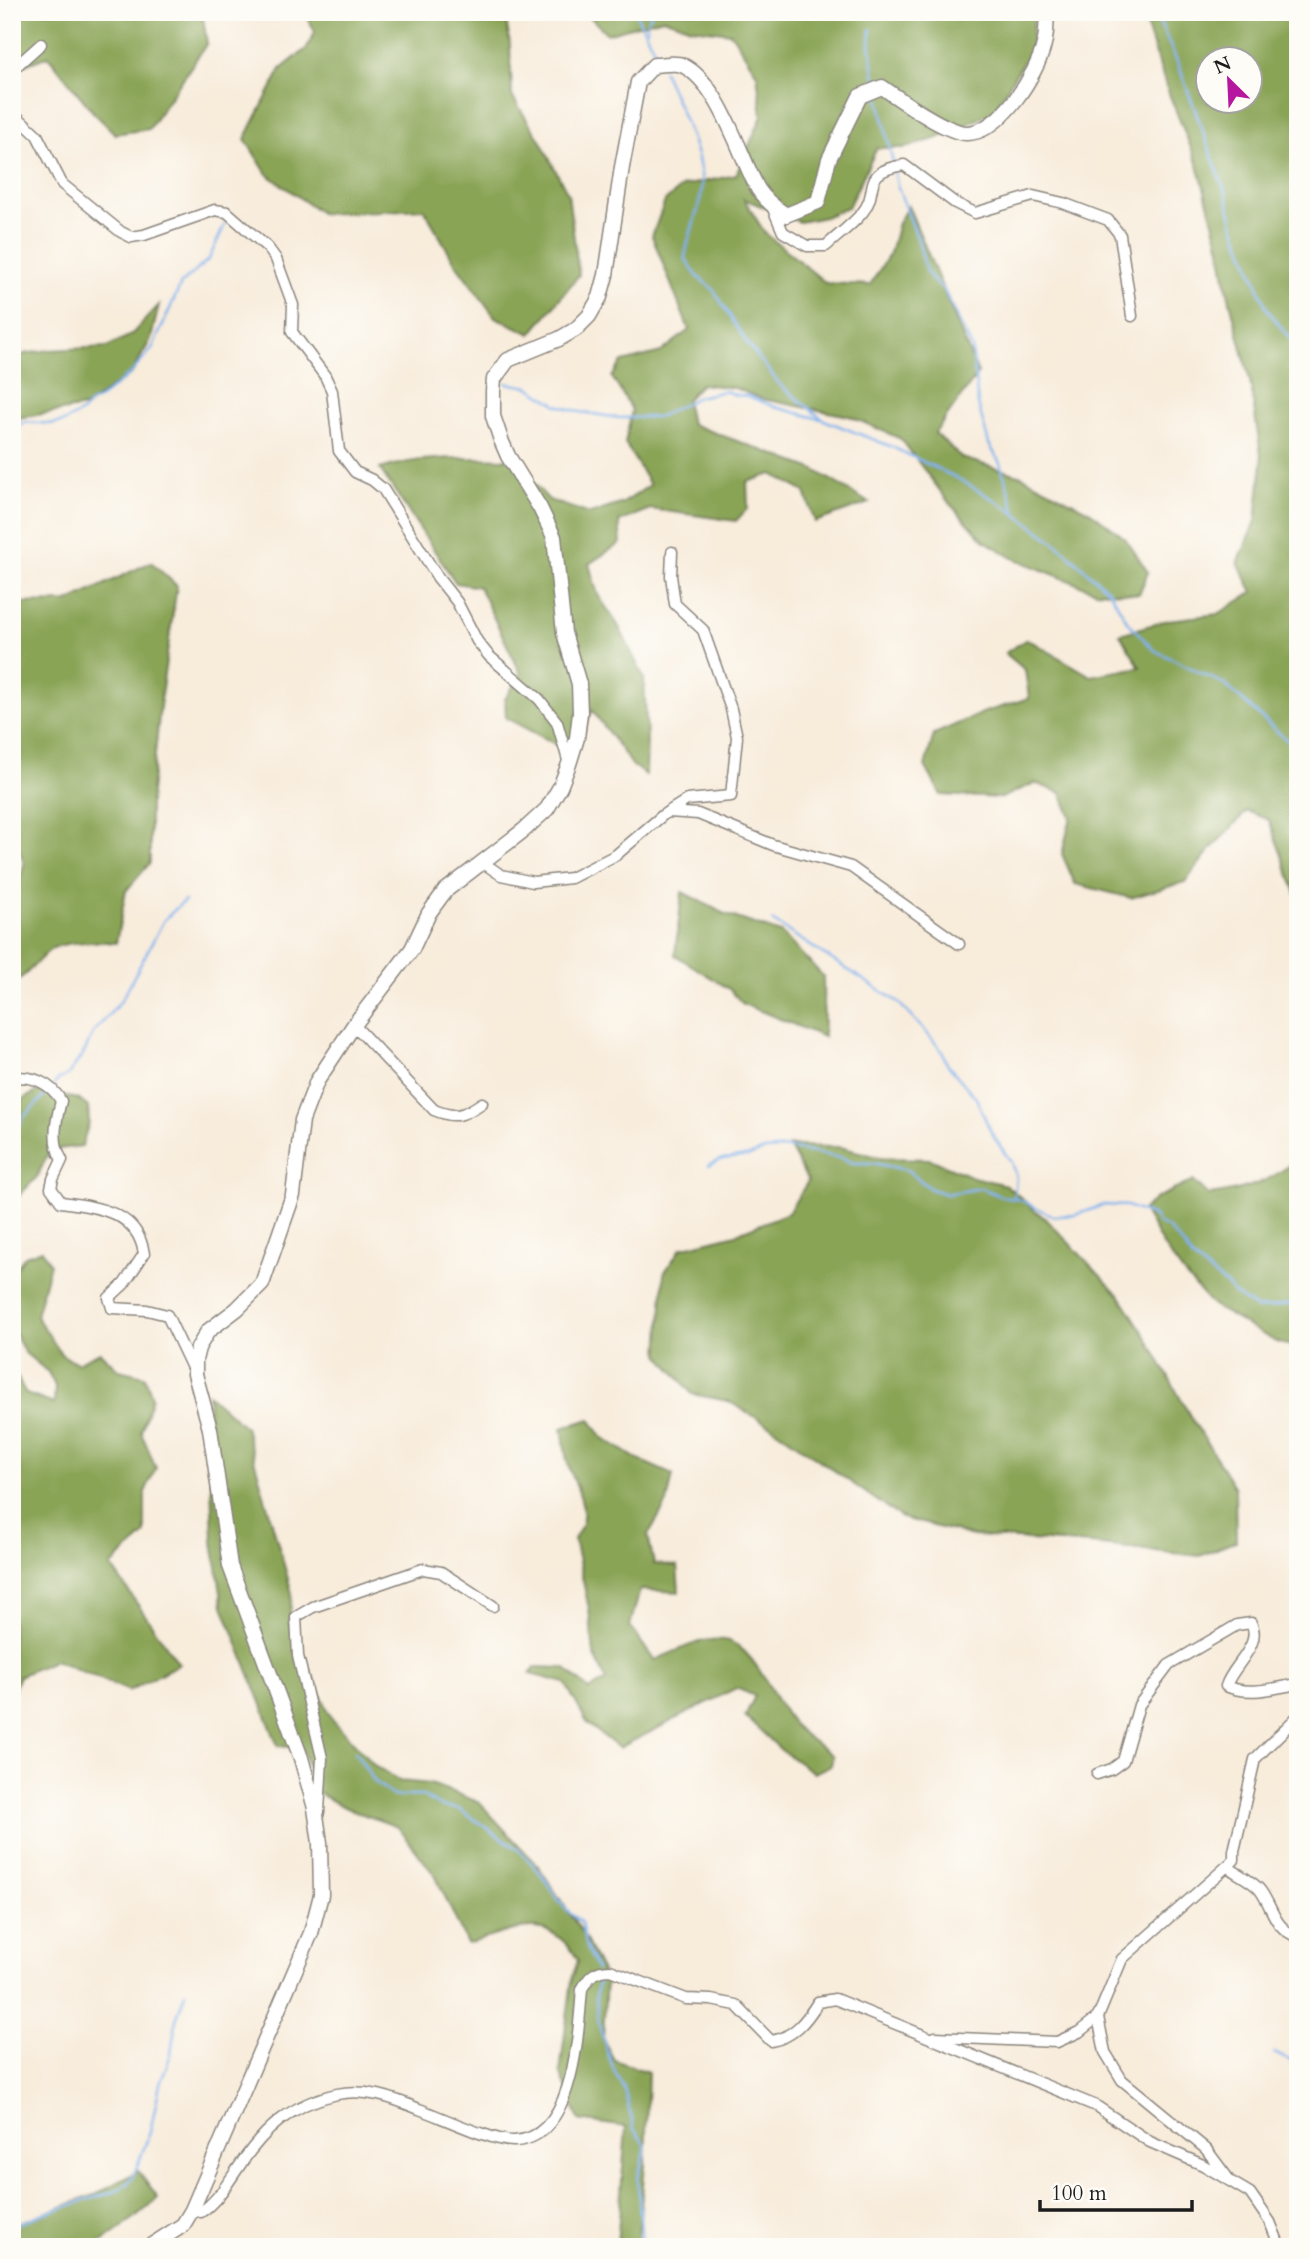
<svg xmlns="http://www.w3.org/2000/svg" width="1310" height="2259" viewBox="0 0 1310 2259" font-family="Cardo,serif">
	<rect width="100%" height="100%" fill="#fdfcf7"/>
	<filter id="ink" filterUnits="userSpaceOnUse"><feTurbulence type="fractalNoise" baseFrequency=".0143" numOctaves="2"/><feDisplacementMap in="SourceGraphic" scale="14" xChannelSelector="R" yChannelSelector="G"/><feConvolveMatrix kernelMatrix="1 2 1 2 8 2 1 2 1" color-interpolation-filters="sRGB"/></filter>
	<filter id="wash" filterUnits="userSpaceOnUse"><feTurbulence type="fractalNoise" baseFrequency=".00686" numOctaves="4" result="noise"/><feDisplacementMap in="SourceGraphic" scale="28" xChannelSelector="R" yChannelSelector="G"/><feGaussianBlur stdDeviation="1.57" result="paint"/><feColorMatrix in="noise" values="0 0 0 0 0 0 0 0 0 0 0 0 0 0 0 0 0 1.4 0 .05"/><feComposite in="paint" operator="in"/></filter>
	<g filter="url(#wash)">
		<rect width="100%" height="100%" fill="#f8ecdb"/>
		<g fill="#8aa456" stroke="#536039" stroke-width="2" fill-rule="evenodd">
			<path d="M12,12H202L207,43L149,129L115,134L93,112L48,56L12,70Z"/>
			<path d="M305,12H505L510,44L512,96L540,140L568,194L579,275L531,334L495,317L455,263L424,209L322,214L267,174L245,139L281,69L307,48L315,32Z"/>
			<path d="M585,12H1035L1030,51L993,112L938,138L904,148H877L848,207L825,217L800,222L744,199L765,233L826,283L870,285L890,253L898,223L908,206L978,373L935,433L962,458L1022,476L1091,512L1125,538L1148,572L1139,594L1095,591L1015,559L985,541L950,504L901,439L849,416L762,399L735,388L701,384L686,400L691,424L813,469L869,503L815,522L805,492L772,474L747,482L748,508L736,521L650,509L619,522L621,543L589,564L598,595L618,625L644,678L647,739L646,775L633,766L592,710L574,754L506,718L505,699L521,674L479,587L456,583L380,469C421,455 468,458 511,459L549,500L590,514L623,503L650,485L625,443L632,410L612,377L622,362L661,352L689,330L652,236L665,201L683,186L736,175L762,116L757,74L731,33L691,28L663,18L607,34Z"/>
			<path d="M1142,12H1298V899L1269,820L1247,811L1211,849L1185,882L1131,898L1075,884L1062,854L1071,817L1061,793L1035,783L1001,798L941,795L925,766L934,734L985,712L1029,698L1025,670L1005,653L1027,639L1091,676L1140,667L1120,634L1168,620L1218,614L1253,592L1238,563L1256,521L1262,462L1250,381L1227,289L1220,248L1198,165L1167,89ZM1208,60H1250V102H1208Z"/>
			<path d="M159,305L151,339L132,373L85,407L12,419V356L49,350L107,347L131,335Z"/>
			<path d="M151,562L177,586L162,688L150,802V863L126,891L116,943C101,941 62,941 50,950C37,960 28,976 12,983V894L19,884L24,864L12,827V603L68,602Z"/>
			<path d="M682,892L725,914L781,933L823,976L824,1037L743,1004L729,989L675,955Z"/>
			<path d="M38,1091L78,1099L88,1107L89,1122L82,1146L50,1150L37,1177L12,1203V1105Z"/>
			<path d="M789,1146L840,1147L882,1158L930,1159L973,1177L1006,1185L1050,1223L1120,1296L1147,1338L1189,1414L1235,1488L1236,1541L1200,1556L1091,1544L973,1536L902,1518L772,1427L728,1401L692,1394L659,1354L664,1273L681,1248L736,1234L788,1213L808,1181Z"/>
			<path d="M1298,1155V1347L1278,1343L1213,1306L1184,1274L1164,1247L1143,1210L1156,1198L1193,1181L1209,1195C1239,1191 1279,1181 1298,1155Z"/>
			<path d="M42,1250L50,1264L36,1316L62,1355L77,1363L100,1352L119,1370L145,1376L152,1397L141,1432L156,1468L145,1492V1534L111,1566L179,1664L129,1691L55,1660L19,1676L12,1695V1367L26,1394L54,1404L55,1386L48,1372L24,1352L12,1327V1274L25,1256Z"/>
			<path d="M208,1394L245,1427L292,1593L289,1624L332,1719L374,1765L400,1781L431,1784L479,1802L539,1867L583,1934L606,1980L603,2039L614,2060L648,2072L645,2165L637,2247H618L617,2245L626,2127L579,2120L560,2072L572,1979L578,1960C548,1909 513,1931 467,1944L436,1877L398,1827L346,1808L316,1792L302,1748L278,1746L223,1606L213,1542Z"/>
			<path d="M590,1419L602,1437L637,1459L673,1475L667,1503L648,1535L654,1564L677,1566L679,1592L640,1590L630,1626L654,1660C676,1652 701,1636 725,1640C756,1646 775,1706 795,1726C806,1738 821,1746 833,1756L831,1765L814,1773L781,1750L745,1716L755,1696L736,1688L619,1748L588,1724L565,1683L530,1674L536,1667L565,1668L589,1690L606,1680L594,1654L589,1609L574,1539C595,1511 575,1489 567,1461C565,1450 564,1439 562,1428Z"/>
			<path d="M138,2171L158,2198L133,2220L94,2247H12V2225L95,2195Z"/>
		</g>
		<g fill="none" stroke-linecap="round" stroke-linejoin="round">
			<g stroke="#83b3ee" stroke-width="2.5">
				<path d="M635,12L656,53"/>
				<path d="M1155,12L1177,61L1226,194L1233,223L1267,309L1298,349"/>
				<path d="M871,29L870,45L876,85"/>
				<path d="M647,30V23L652,12"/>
				<path d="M663,70C676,103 707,160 701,194C698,216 687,236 685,258L698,277L713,289L747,343L781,386L824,420L890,446L957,478L1005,506L1057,544L1110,592L1127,621L1154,650L1224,684L1298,750"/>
				<path d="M878,95L893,163"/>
				<path d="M894,170L898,188L918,239L926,271L936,284L943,288L972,348L978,404L989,444L1000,463L1015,511"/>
				<path d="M506,383L529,387L557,405L580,412L619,418L658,417L698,397L725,391L736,395L748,396L775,407L820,419"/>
				<path d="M12,426L28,422L52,424L64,422L82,412L89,404L100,398L131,373L152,349L181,284L209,259L225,224"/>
				<path d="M772,921L898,1002L926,1032L942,1051L947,1064L976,1098L992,1134L1011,1162L1016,1177L1014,1198"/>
				<path d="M54,1085L58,1080L69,1074L85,1051L93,1033L121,1001L164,920L185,900"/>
				<path d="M12,1138L23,1118L50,1090"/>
				<path d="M709,1165L723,1159L749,1156L765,1150L788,1148L842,1158L853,1163H873L907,1170L931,1189L946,1194L981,1188L1003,1197L1021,1200L1053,1216L1075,1215L1104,1205L1127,1206L1154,1216L1158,1223L1169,1229L1184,1246L1193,1259L1227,1285L1232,1292L1257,1309L1298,1303"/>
				<path d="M355,1752L375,1782L393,1796H423L440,1806L459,1809L518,1849L540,1872L563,1906L581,1923L586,1947L597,1970"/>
				<path d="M599,1976L596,1996L598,2019L604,2042L615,2073L624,2088L634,2129L645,2145V2152L638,2177L642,2247"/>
				<path d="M1274,2053L1298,2064"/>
				<path d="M12,2226L42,2214L119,2190L127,2184L135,2172L150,2132L160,2084L171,2054L176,2020L185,1993"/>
			</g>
		</g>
	</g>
	<g filter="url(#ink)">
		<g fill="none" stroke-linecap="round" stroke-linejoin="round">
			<defs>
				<g id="minor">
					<path d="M12,70L41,44"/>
					<path d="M12,112L37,135L62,184L121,232L131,237L144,235L215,210L227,212L268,248L276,259L293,305L292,332L325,376L332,391L339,451L355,472L372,480L383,489L438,578L457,602L477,641L489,656L539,699L557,722L569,764"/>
					<path d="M771,204L783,232L807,246H826C837,236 852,225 862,213C881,191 858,172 904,165L955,203L975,213L1033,196L1063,203L1108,220L1120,235L1132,316"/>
					<path d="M668,812L698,814L773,845L851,867L959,944"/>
					<path d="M482,862L501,875L533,882L571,878L616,855L663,815L687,800L731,796L737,737L731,709L703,630L675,604L671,576L672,552"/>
					<path d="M354,1025L434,1110C456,1119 463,1116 482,1103"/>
					<path d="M12,1078C32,1075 51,1083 61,1101C56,1120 51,1142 62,1160L53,1179L51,1188L61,1202C97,1207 138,1211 144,1254L124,1284L109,1298L112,1308L147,1310L167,1315L194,1372"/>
					<path d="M1097,1774L1112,1769L1123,1761L1139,1705L1169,1665L1237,1625L1251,1623C1263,1645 1232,1666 1226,1686C1248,1696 1274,1688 1298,1684"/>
					<path d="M319,1812L322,1758L298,1656L296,1617L313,1607L423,1569L441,1572L493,1606"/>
					<path d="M1228,1867C1237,1874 1253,1881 1260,1890C1274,1909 1273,1928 1298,1937"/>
					<path d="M1098,2017L1105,2052L1122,2080L1206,2149L1227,2177"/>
					<path d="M935,2037L1057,2042L1079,2032L1098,2017L1122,1959L1234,1860V1851L1255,1759L1298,1716"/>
					<path d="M192,2210L201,2212C218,2200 227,2184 238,2168C264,2129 291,2104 337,2094C365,2088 393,2098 419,2109C441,2117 494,2142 514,2141C575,2139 578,2033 582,1989C589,1977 594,1970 610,1970L686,1999L711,2000L736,2005L771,2041C793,2038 807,2020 818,2002L835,1999L1096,2106L1150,2142L1203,2165L1250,2193L1270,2222L1280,2247"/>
				</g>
				<path id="tertiary" d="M149,2247L183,2225L192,2210L311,1933L321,1895L320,1843L315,1808L301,1758L230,1566L210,1429L195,1374V1360L198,1348L208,1331L237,1309L262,1284L293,1195L302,1120L317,1081L354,1025L412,949L429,913L445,891L524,830L547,809L560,787L569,764L577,738L580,713L579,684L564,633L554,537L540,508L508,456L501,440L493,416V391L494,379L508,360L559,339L576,329L589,316L600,297L606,275L622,167L638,82L654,65C662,65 675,62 682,65C719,82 739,154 758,189C765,200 775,208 786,215L818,202L829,159L860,96L882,87C900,99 946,133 967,133C1000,133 1038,73 1044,44C1047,34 1046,23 1047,12"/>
			</defs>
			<use href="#minor" stroke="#8a847c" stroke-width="13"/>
			<use href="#tertiary" stroke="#8a847c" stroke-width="17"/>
			<use href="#minor" stroke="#fff" stroke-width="10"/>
			<use href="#tertiary" stroke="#fff" stroke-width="14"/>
		</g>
	</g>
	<rect width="1310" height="2259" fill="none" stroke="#fdfcf7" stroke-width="42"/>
	<g transform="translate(1229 80) rotate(336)"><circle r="33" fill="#fdfcf7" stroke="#a3a29f" stroke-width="2"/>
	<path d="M0-5L12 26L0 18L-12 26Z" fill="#b5179e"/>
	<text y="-10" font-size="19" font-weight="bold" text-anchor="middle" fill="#1c1c1c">N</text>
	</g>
	<path d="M1040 2200v10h152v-10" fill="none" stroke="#1c1c1c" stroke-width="3.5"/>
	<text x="1051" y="2200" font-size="21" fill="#1c1c1c" stroke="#fdfcf7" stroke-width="5" paint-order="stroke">100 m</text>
</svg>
